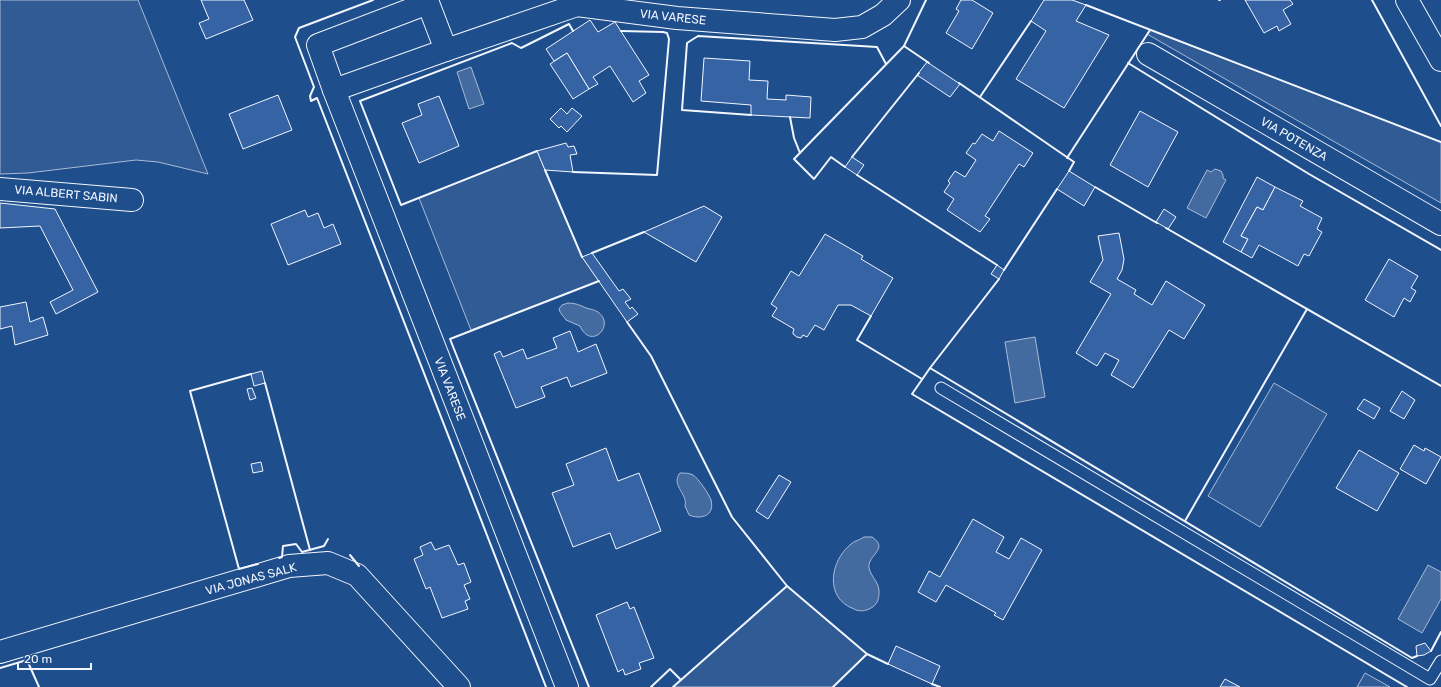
<svg xmlns="http://www.w3.org/2000/svg" width="1441" height="687" viewBox="0 0 1441 687" font-family="Rubik,sans-serif">
	<rect width="100%" height="100%" fill="#1f4e8c"/>
	<g fill="#305b95" stroke="#a8bbd7">
		<path d="M0,0H138L208,174L158,162L136,160L28,173L0,174Z"/>
		<path d="M1150,30L1441,142V203L1147,34Z"/>
		<path d="M537,151L582,257L599,281L471,330L419,198Z"/>
		<path d="M1274,383L1327,414L1260,527L1208,496Z"/>
		<path d="M787,586L867,654L833,687H673Z"/>
		<path d="M1365,673L1390,687H1357Z"/>
	</g>
	<g fill="#446ba0" stroke="#a8bbd7">
		<path d="M471,67L484,104L469,109L457,72Z"/>
		<path d="M1215,169L1221,171L1223,175V178L1226,180L1206,218L1187,208L1207,170L1211,172Z"/>
		<path d="M568,303C575,303 580,305 586,308C590,309 595,310 598,312C616,325 591,351 580,326L566,320C564,316 560,314 559,309L562,305Z"/>
		<path d="M1035,337L1045,397L1015,403L1005,342Z"/>
		<path d="M680,473C684,473 689,473 693,475C698,478 709,494 711,500C715,516 701,520 689,515C688,512 686,509 685,506C685,505 686,501 685,500C683,491 672,483 680,473Z"/>
		<path d="M864,537H872C890,549 867,555 869,568C871,577 880,583 879,593C879,599 877,605 871,608C866,611 859,612 854,609C824,598 830,561 851,544C854,541 860,540 864,537Z"/>
		<path d="M1428,565L1441,572V599L1422,633L1398,619Z"/>
	</g>
	<g fill="#3563a3" stroke="#f2f6ff">
		<path d="M201,0H244L253,20L206,39L199,23L209,19Z"/>
		<path d="M961,0H972L993,13L972,49L946,33L959,11L956,9Z"/>
		<path d="M1044,0H1072L1086,5L1076,21L1109,35L1064,108L1016,79L1046,31L1031,21Z"/>
		<path d="M1245,0H1290L1293,4L1283,10L1291,24L1279,31L1277,26L1264,33Z"/>
		<path d="M590,20L598,32L615,22L649,75L639,81L646,93L633,102L610,66L593,77L598,84L589,89L567,53L554,61L546,49Z"/>
		<path d="M567,53L589,89L573,99L550,64Z"/>
		<path d="M704,58L750,61L749,80L768,81L767,99L786,100V95L811,97L810,118L751,115V105L701,101Z"/>
		<path d="M927,62L960,84L950,97L917,75Z"/>
		<path d="M278,95L292,130L243,149L229,114Z"/>
		<path d="M439,96L459,146L419,163L402,123L422,115L418,104Z"/>
		<path d="M561,108L567,114L572,108L582,116L567,132L561,126L559,128L550,119Z"/>
		<path d="M1140,111L1178,132L1148,187L1110,165Z"/>
		<path d="M999,131L1033,153L1024,167L1019,164L985,216L990,219L980,232L947,210L954,199L944,192L950,183L948,181L955,171L965,177L976,160L966,153L973,143L975,144L982,134L993,141Z"/>
		<path d="M566,143L568,147L574,146L577,154L570,155L573,172L545,170L537,151Z"/>
		<path d="M852,157L864,165L857,175L845,167Z"/>
		<path d="M1069,171L1095,187L1084,206L1057,189Z"/>
		<path d="M1257,177L1275,187L1263,210L1257,207L1241,236L1248,239L1241,252L1223,242Z"/>
		<path d="M1275,187L1303,201L1300,206L1322,218L1317,229L1322,232L1309,256L1304,254L1298,266L1259,245L1252,258L1241,252L1248,239L1241,236L1257,207L1263,210Z"/>
		<path d="M0,203L55,209L98,292L56,314L50,302L73,290L40,226L0,228Z"/>
		<path d="M704,206L722,217L696,262L644,232Z"/>
		<path d="M1164,209L1176,217L1168,229L1156,222Z"/>
		<path d="M305,210L308,217L318,213L324,228L333,224L341,244L288,265L271,224Z"/>
		<path d="M1119,233L1124,259L1122,270L1117,279L1136,290L1134,294L1152,305L1166,281L1205,305L1184,339L1169,330L1133,388L1111,375L1119,360L1105,353L1097,366L1076,353L1111,294L1090,282L1103,260L1098,236Z"/>
		<path d="M825,234L863,256L861,259L893,278L871,316L851,305H838L824,330L815,325L807,337L803,335L801,338L797,337L793,334V332L794,329L772,316L777,308L771,304L791,271L799,276Z"/>
		<path d="M592,253L619,291L623,289L631,299L625,302L630,309L632,307L638,314L627,322L582,257Z"/>
		<path d="M1389,259L1418,276L1411,288L1416,291L1410,302L1404,298L1394,317L1365,300Z"/>
		<path d="M997,265L1004,270L999,279L991,274Z"/>
		<path d="M26,302L30,322L43,317L48,335L15,345L12,326L0,329V307Z"/>
		<path d="M570,331L578,352L596,344L607,373L571,387L567,377L541,387L545,397L516,408L494,354L500,351L503,357L523,349L527,359L557,348L553,338Z"/>
		<path d="M262,371L265,383L254,386L251,374Z"/>
		<path d="M252,388L256,398L250,400L247,389Z"/>
		<path d="M1402,391L1415,400L1404,419L1390,411Z"/>
		<path d="M1364,399L1380,408L1374,419L1357,409Z"/>
		<path d="M1414,445L1424,451L1425,448L1441,457L1426,484L1400,469Z"/>
		<path d="M606,448L618,481L639,473L661,531L616,549L610,533L573,547L552,493L574,485L566,464Z"/>
		<path d="M1359,450L1399,473L1377,511L1336,488Z"/>
		<path d="M261,462L263,471L253,473L251,464Z"/>
		<path d="M779,475L791,482L768,519L756,511Z"/>
		<path d="M973,519L1004,537L996,552L1009,559L1021,538L1042,550L1003,620L994,615L996,613L946,585L936,602L918,592L929,571L940,577Z"/>
		<path d="M431,542L435,550L449,545L458,565L464,563L471,582L464,585L470,599L465,601L468,609L442,618L430,587L426,589L414,559L423,555L420,547Z"/>
		<path d="M627,602L630,609L634,607L654,658L639,663L641,669L625,675L623,669L618,672L596,615Z"/>
		<path d="M1425,643L1431,651L1424,655L1417,656L1416,646Z"/>
		<path d="M896,646L940,666L932,684L888,664Z"/>
		<path d="M1225,679L1240,687H1220Z"/>
	</g>
	<g fill="none" stroke-linecap="round" stroke-linejoin="round">
		<defs>
			<path id="lane" d="M941,388L1430,679L1441,661"/>
			<g id="street">
				<path d="M1407,0L1441,60"/>
				<path d="M446,50L428,3L318,45L334,90L567,687"/>
				<path d="M1148,54L1441,224"/>
				<path d="M334,90L446,50L577,5L677,18L835,30L862,27L883,15L899,0"/>
				<path d="M0,189L132,200"/>
				<path d="M0,652L289,566L328,563L357,575L459,687"/>
			</g>
		</defs>
		<use href="#lane" stroke="#f2f6ff" stroke-width="13"/>
		<use href="#street" stroke="#f2f6ff" stroke-width="24"/>
		<use href="#lane" stroke="#1f4e8c" stroke-width="11"/>
		<use href="#street" stroke="#1f4e8c" stroke-width="22"/>
		<g stroke="#f2f6ff" stroke-width="2">
			<path d="M373,0L299,28L295,37L314,87L310,96L311,101L317,98L546,687"/>
			<path d="M1219,0H1220"/>
			<path d="M1372,0L1441,126"/>
			<path d="M1086,5L1441,142"/>
			<path d="M904,46L929,63"/>
			<path d="M1128,63L1309,174L1441,250"/>
			<path d="M959,83L1074,162L1069,171"/>
			<path d="M980,97L1031,21"/>
			<path d="M751,115L682,110L687,43L698,36L877,47L886,64"/>
			<path d="M790,117L794,138L800,153"/>
			<path d="M537,151L401,205L360,101L512,43L521,48L569,24L573,31"/>
			<path d="M852,157L919,73"/>
			<path d="M1067,158L1150,30"/>
			<path d="M845,167L831,157L814,179L794,159L904,46L926,0"/>
			<path d="M545,170L582,257"/>
			<path d="M573,172L657,175L669,39L667,33L663,32L621,31"/>
			<path d="M857,175L997,265"/>
			<path d="M1095,187L1157,223"/>
			<path d="M1166,228L1441,386"/>
			<path d="M592,253L644,232"/>
			<path d="M1004,270L1057,189"/>
			<path d="M871,316L857,340L922,379"/>
			<path d="M627,322L651,356L732,517L787,586L673,687"/>
			<path d="M930,368L999,279"/>
			<path d="M251,374L190,391L239,569L258,564"/>
			<path d="M265,383L310,550"/>
			<path d="M1185,521L1307,309"/>
			<path d="M350,555L359,566"/>
			<path d="M279,558L282,557L283,546L296,544L302,552L324,546L328,539"/>
			<path d="M787,586L867,654L888,664"/>
			<path d="M1431,651L1441,632"/>
			<path d="M0,668L27,660L39,687"/>
			<path d="M932,684L940,687"/>
			<path d="M589,687L450,339L599,281"/>
			<path d="M651,687L670,669L681,680"/>
			<path d="M833,687L867,654"/>
			<path d="M1407,687L912,394L930,368L1412,658L1417,656"/>
		</g>
	</g>
	<g text-anchor="middle" dominant-baseline="central" stroke-width="3" stroke-linejoin="round" paint-order="stroke">
		<g font-size="12" fill="#f2f6ff" stroke="#1f4e8c">
			<text transform="translate(673 17) rotate(6)">VIA VARESE</text>
			<text transform="translate(1294 139) rotate(30)">VIA POTENZA</text>
			<text transform="translate(66 194) rotate(5)">VIA ALBERT SABIN</text>
			<text transform="translate(450 389) rotate(69)">VIA VARESE</text>
			<text transform="translate(251 579) rotate(-15)">VIA JONAS SALK</text>
		</g>
	</g>
	<path d="M18 663v6h73v-6" fill="none" stroke="#f2f6ff" stroke-width="2"/>
	<text x="24" y="663" font-size="12" fill="#f2f6ff" stroke="#1f4e8c" stroke-width="3" paint-order="stroke">20 m</text>
</svg>
